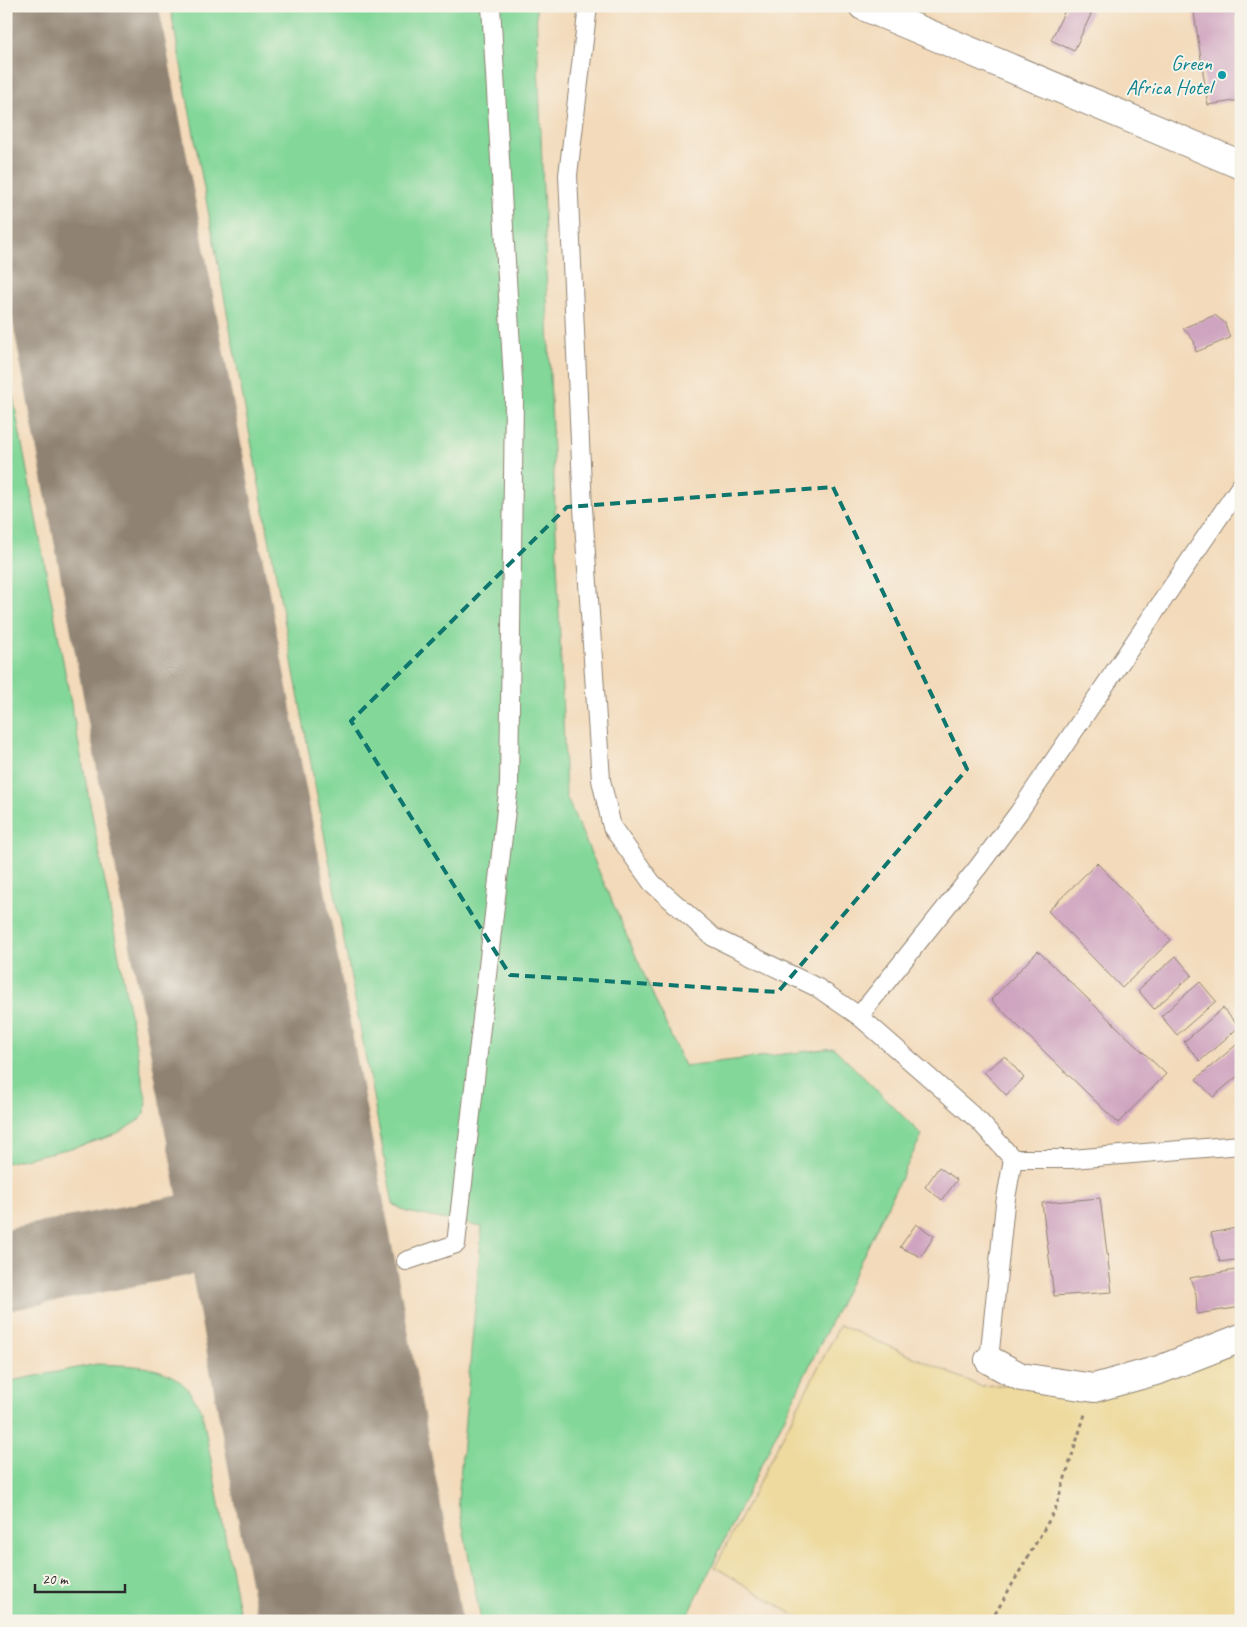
<svg xmlns="http://www.w3.org/2000/svg" width="1247" height="1627" viewBox="0 0 1247 1627" font-family="Caveat,sans-serif">
	<rect width="100%" height="100%" fill="#f7f3e8"/>
	<filter id="ink" filterUnits="userSpaceOnUse"><feTurbulence type="fractalNoise" baseFrequency=".02" numOctaves="2"/><feDisplacementMap in="SourceGraphic" scale="10" xChannelSelector="R" yChannelSelector="G"/><feConvolveMatrix kernelMatrix="1 2 1 2 8 2 1 2 1" color-interpolation-filters="sRGB"/></filter>
	<filter id="wash" filterUnits="userSpaceOnUse"><feTurbulence type="fractalNoise" baseFrequency=".0096" numOctaves="4" result="noise"/><feDisplacementMap in="SourceGraphic" scale="20" xChannelSelector="R" yChannelSelector="G"/><feGaussianBlur stdDeviation="1.12" result="paint"/><feColorMatrix in="noise" values="0 0 0 0 0 0 0 0 0 0 0 0 0 0 0 0 0 1.4 0 .05"/><feComposite in="paint" operator="in"/></filter>
	<g filter="url(#wash)">
		<rect width="100%" height="100%" fill="#f3daba"/>
		<g fill="#82d799" stroke="#568162">
			<path d="M170,6H536L566,796L684,1066L834,1048L922,1135L685,1621H481L458,1501L482,1227L407,1212L393,1204Z"/>
			<path d="M6,360L147,1104L142,1118L117,1134L84,1145L6,1163Z"/>
			<path d="M97,1364C126,1366 163,1363 185,1386C192,1393 197,1404 202,1412L241,1621H6V1382Z"/>
		</g>
		<path fill="#eeda9e" stroke="#8c8264" d="M840,1325L980,1386L1158,1376L1241,1353V1621H804L715,1567Z"/>
		<g fill="none" stroke-linecap="round" stroke-linejoin="round">
			<g stroke="#8f8272" stroke-width="81">
				<path d="M6,169L84,154"/>
				<path d="M6,1270L284,1216"/>
			</g>
			<path stroke="#8f8272" stroke-width="202" d="M56,6L360,1621"/>
		</g>
		<g id="blocks">
			<g fill="#cfa4c0">
				<path d="M1067,6H1081L1092,12L1074,51L1051,40Z"/>
				<path d="M1193,6H1234L1241,50V100L1208,105Z"/>
				<path d="M1215,315L1225,323L1230,338L1196,352L1194,341L1183,328Z"/>
				<path d="M1097,863L1171,940L1122,988L1048,911Z"/>
				<path d="M1038,951L1166,1074L1118,1123L991,1000Z"/>
				<path d="M1176,956L1192,975L1154,1009L1138,990Z"/>
				<path d="M1200,982L1216,1001L1177,1035L1161,1016Z"/>
				<path d="M1223,1008L1239,1027L1200,1061L1184,1042Z"/>
				<path d="M1236,1045L1241,1051V1073L1213,1097L1196,1079Z"/>
				<path d="M1005,1056L1024,1078L1006,1095L984,1072Z"/>
				<path d="M939,1167L957,1180L942,1200L925,1187Z"/>
				<path d="M1100,1198L1112,1292L1054,1296L1042,1203Z"/>
				<path d="M916,1224L934,1236L921,1257L900,1247Z"/>
				<path d="M1241,1227V1259L1220,1262L1211,1233Z"/>
				<path d="M1241,1269V1307L1197,1314L1196,1294L1190,1278Z"/>
			</g>
		</g>
	</g>
	<g filter="url(#ink)">
		<use href="#blocks" fill-opacity="0" stroke="#8f8272" stroke-width="1"/>
		<g fill="none" stroke-linecap="round" stroke-linejoin="round">
			<defs>
				<g id="service">
					<path d="M588,6L568,175L583,508L601,780L612,827L652,883L713,937L818,988L859,1016L979,866L1019,812L1241,485"/>
					<path d="M859,1016L980,1122L1013,1159H1072L1241,1145"/>
					<path d="M406,1261L456,1244L509,784L514,398L491,6"/>
					<path d="M989,1360L1005,1204L1013,1159"/>
				</g>
				<g id="minor">
					<path d="M863,6L1241,165"/>
					<path d="M989,1360L1021,1377L1094,1388L1159,1370L1241,1338"/>
				</g>
			</defs>
			<use href="#service" stroke="#8f8272" stroke-width="20"/>
			<use href="#minor" stroke="#8f8272" stroke-width="30"/>
			<path stroke="#8f8272" stroke-width="3" stroke-dasharray="4 4" stroke-linecap="butt" d="M991,1621L1055,1510L1085,1414"/>
			<use href="#service" stroke="#fff" stroke-width="18"/>
			<use href="#minor" stroke="#fff" stroke-width="28"/>
		</g>
	</g>
	<path fill="none" stroke="#0f766e" stroke-width="4" stroke-dasharray="10 6" stroke-linejoin="round" d="M833,487L967,769L778,992L510,975L351,721L567,507Z"/>
	<circle fill="#0f9aa8" stroke="#f7f3e8" stroke-width="2" cx="1222" cy="75" r="5"/>
	<g text-anchor="middle" dominant-baseline="central" stroke-width="4" stroke-linejoin="round" paint-order="stroke">
		<g font-size="21" fill="#0d838f" stroke="#f7f3e8" text-anchor="end">
			<text x="1212" y="63">Green<tspan x="1212" dy="24">Africa Hotel</tspan></text>
		</g>
	</g>
	<rect width="1247" height="1627" fill="none" stroke="#f7f3e8" stroke-width="25"/>
	<path d="M35 1584v8h90v-8" fill="none" stroke="#2b2b2b" stroke-width="2.5"/>
	<text x="42" y="1584" font-size="15" fill="#2b2b2b" stroke="#f7f3e8" stroke-width="4" paint-order="stroke">20 m</text>
</svg>
